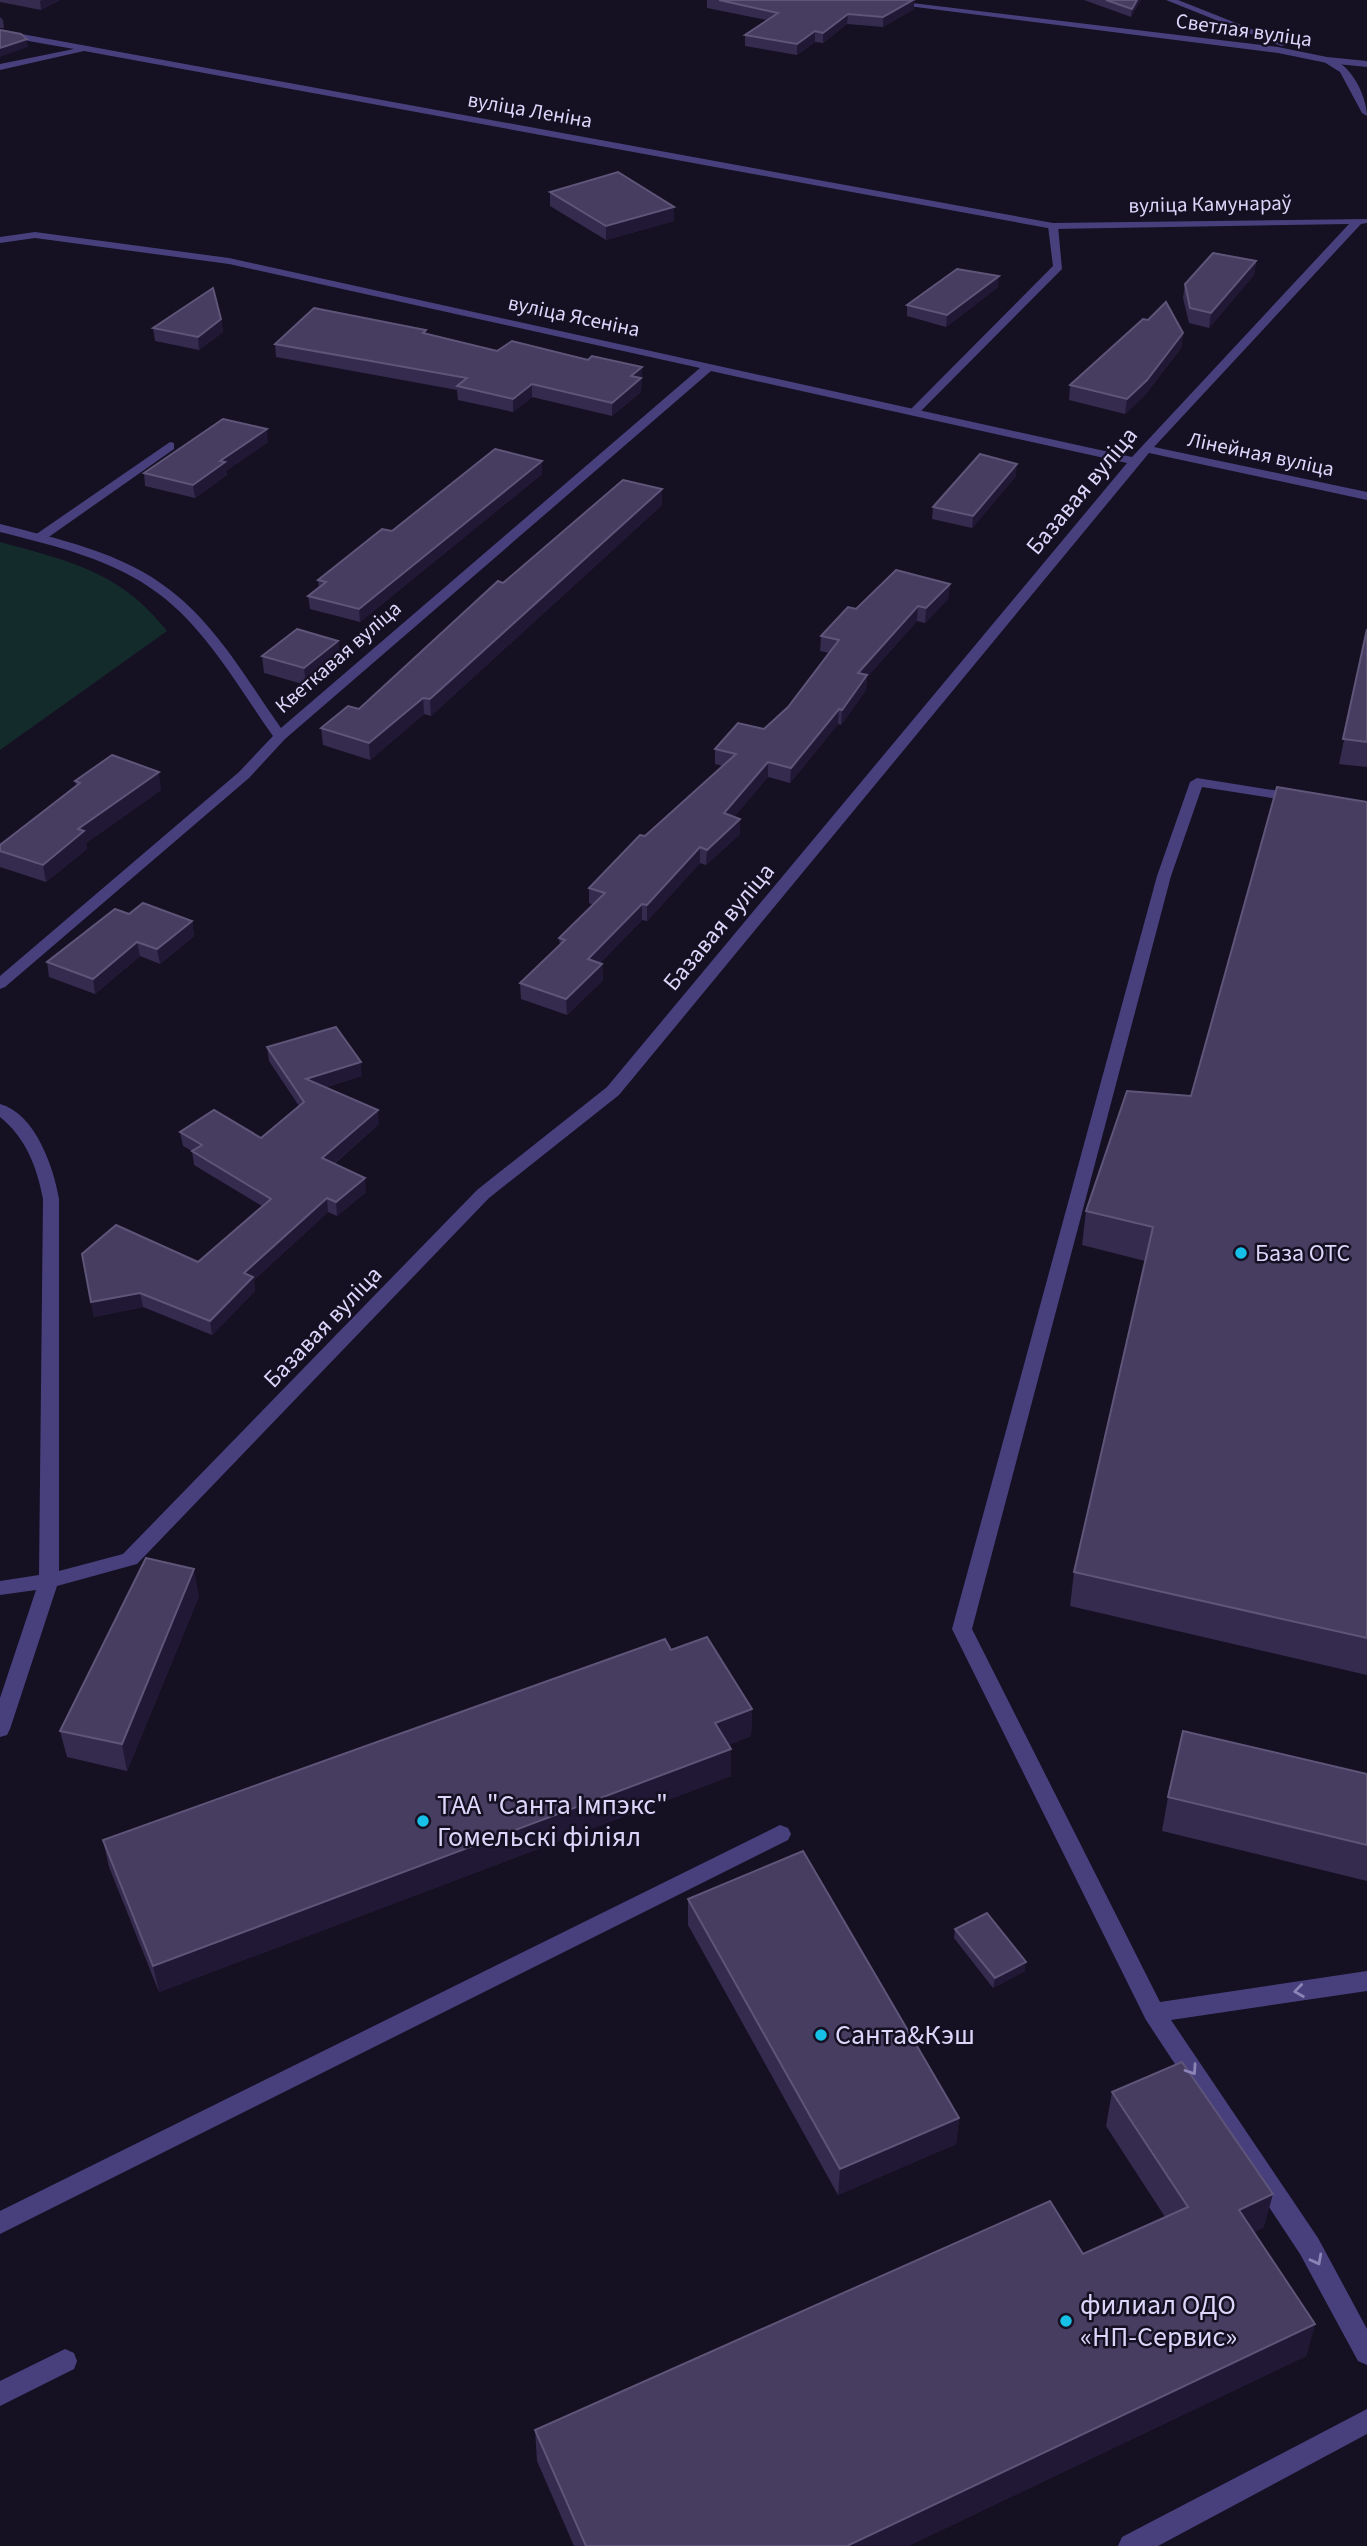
<svg xmlns="http://www.w3.org/2000/svg" width="1367" height="2546" viewBox="0 0 1367 2546" font-family="'Source Sans 3',sans-serif">
	<rect width="100%" height="100%" fill="#151022"/>
	<path fill="#142b2c" d="M0,542C70,561 121,572 167,631L0,750Z"/>
	<g fill="none" stroke-linecap="round" stroke-linejoin="round">
		<g fill="#48407d" fill-rule="evenodd">
			<path d="M1324,58C1348,57 1367,95 1367,116L1362,113L1340,72L1324,62Z"/>
			<path d="M1053,223L1058,226L1062,269L918,414H910V410L1053,266L1048,226Z"/>
			<path d="M170,442L174,443V449L43,541H35V535Z"/>
			<path d="M1197,778L1298,794L1305,798L1298,802L1202,787L1171,876L972,1629L1160,2002L1367,1971V1991L1171,2020L1318,2238L1367,2329V2365L1358,2361L1300,2254L1146,2020L952,1629L1157,876L1190,782Z"/>
			<path d="M780,1825L788,1828L791,1834L788,1840L0,2234V2211Z"/>
			<path d="M65,2349L74,2353L77,2361L74,2369L0,2406V2381Z"/>
			<path d="M1367,2409V2434L1158,2546H1118L1122,2537Z"/>
		</g>
		<g fill="#48407d" fill-rule="evenodd">
			<path d="M861,0H887L1278,47L1327,57L1367,61V67L1327,63L1278,53Z"/>
			<path d="M1166,0H1178L1289,44L1281,46Z"/>
			<path d="M0,30L1053,223L1367,219V223L1361,224L1154,447L1367,492V500L1149,453L619,1095L489,1198L137,1564L57,1586L10,1729L7,1735L0,1737V1698L36,1590L0,1595V1581L39,1575L43,1199C37,1167 26,1138 0,1117V1104C35,1113 54,1168 59,1199V1571L123,1554L477,1190L607,1087L1127,463L711,371L285,739L249,778L5,987L0,989V976L239,772L273,736C238,687 207,630 159,594C113,559 55,546 0,532V524C58,539 122,552 170,590C217,626 247,680 281,728L700,368L229,264L35,238L0,243V237L35,232L229,258L1132,457L1349,224L1053,229L84,51L0,70V64L74,49L0,36Z"/>
		</g>
	</g>
	<g fill="#352b4e">
		<path d="M0,0H60L41,10L0,2Z"/>
		<path d="M707,0H917L914,1V9L883,27L847,24L823,43L815,42L797,55L745,46V35L767,20L707,8Z"/>
		<path d="M1084,0H1141L1131,17Z"/>
		<path d="M0,17L3,20L4,28H0Z"/>
		<path d="M550,192L674,221L606,240L550,206Z"/>
		<path d="M1256,261L1254,275L1209,328L1189,323L1183,298L1185,284Z"/>
		<path d="M998,287L946,327L907,316V305Z"/>
		<path d="M221,319L223,332L199,350L155,341L153,328Z"/>
		<path d="M426,330V334L497,351L588,360L642,367L641,392L612,416L532,397L513,412L458,400L457,390L276,357L275,344Z"/>
		<path d="M1183,333L1181,348L1145,395L1125,414L1069,400L1070,385Z"/>
		<path d="M268,442L226,471L227,475L195,498L145,486L144,473Z"/>
		<path d="M542,461V474L360,622L310,609L308,596L319,588L318,580L392,531Z"/>
		<path d="M1016,476L972,528L932,519L933,507Z"/>
		<path d="M662,489V505L431,716L424,714L370,760L323,745L321,728L359,709L503,583Z"/>
		<path d="M950,584L948,599L925,623L917,621L867,677L866,690L841,725L838,724L790,783L768,777L734,817L740,819V834L706,865L700,863L647,921L642,920L600,963L602,964L603,980L567,1015L521,999L520,983L560,945L559,938L593,905L589,903V888L723,766L715,764V749L764,729L788,707L829,653L820,651L821,636L856,609Z"/>
		<path d="M1367,629V767L1339,764Z"/>
		<path d="M338,641L340,657L306,685L264,673L262,656Z"/>
		<path d="M75,781L161,790L86,843L87,849L46,882L0,867V845L76,786Z"/>
		<path d="M1367,802V1675L1070,1606L1074,1572L1145,1261L1082,1245L1086,1211L1191,1096Z"/>
		<path d="M129,914L192,921L194,936L160,964L140,956L95,994L49,977L47,962Z"/>
		<path d="M267,1047L362,1076L326,1087L379,1124L334,1164L366,1192L337,1216L328,1212L254,1280L255,1291L212,1335L143,1307L94,1317L82,1254L198,1262L262,1206L194,1165L192,1151L183,1146L180,1132L261,1138L299,1106L269,1061Z"/>
		<path d="M199,1596L127,1771L67,1757L60,1731Z"/>
		<path d="M671,1650L752,1709L751,1736L728,1745L731,1749V1776L159,1992L109,1867L103,1840Z"/>
		<path d="M1367,1774V1881L1162,1831L1168,1797Z"/>
		<path d="M688,1899L959,2118L956,2144L838,2195L688,1925Z"/>
		<path d="M955,1929L1025,1971L993,1988L954,1938Z"/>
		<path d="M1112,2092L1264,2227L1254,2232L1315,2324L1306,2356L908,2546H574L537,2461L535,2430L1083,2254L1165,2217L1106,2126Z"/>
	</g>
	<g fill="#201835">
		<path d="M42,0H60L41,10L40,1Z"/>
		<path d="M913,0H914V9L883,27V17Z"/>
		<path d="M1137,0H1141L1131,17L1132,9Z"/>
		<path d="M848,14L847,24L823,43V33Z"/>
		<path d="M815,31V42L797,55V44Z"/>
		<path d="M27,39L28,47L0,57V48Z"/>
		<path d="M674,207V221L606,240V226Z"/>
		<path d="M1256,261L1254,275L1209,328L1211,313Z"/>
		<path d="M999,276L998,287L946,327L947,315Z"/>
		<path d="M221,319L223,332L199,350L198,337Z"/>
		<path d="M1183,333L1181,348L1145,395L1125,414L1127,399Z"/>
		<path d="M642,367L641,392L612,416V403L631,376Z"/>
		<path d="M532,384V397L513,412V399Z"/>
		<path d="M267,429L268,442L226,471L227,475L195,498L193,485L220,461Z"/>
		<path d="M542,461V474L360,622L359,609Z"/>
		<path d="M1017,464L1016,476L972,528L973,516Z"/>
		<path d="M662,489V505L431,716L430,699Z"/>
		<path d="M950,584L948,599L925,623L926,608Z"/>
		<path d="M918,606L917,621L867,677L866,690L841,725L842,710L858,673Z"/>
		<path d="M338,641L340,657L306,685L304,668Z"/>
		<path d="M423,698L424,714L370,760L369,743Z"/>
		<path d="M839,709L838,724L790,783L791,768Z"/>
		<path d="M768,762V777L724,829V813Z"/>
		<path d="M159,772L161,790L86,843L87,849L46,882L43,865L78,829Z"/>
		<path d="M740,819V834L706,865L707,850Z"/>
		<path d="M700,847V863L647,921V905Z"/>
		<path d="M642,904V920L588,975V959Z"/>
		<path d="M192,921L194,936L160,964L157,949Z"/>
		<path d="M137,942L140,956L95,994L93,979Z"/>
		<path d="M602,964L603,980L567,1015L566,999Z"/>
		<path d="M361,1062L362,1076L308,1092L306,1079Z"/>
		<path d="M378,1110L379,1124L324,1172L322,1158Z"/>
		<path d="M365,1178L366,1192L337,1216L336,1202Z"/>
		<path d="M327,1198L328,1212L254,1280L255,1291L212,1335L210,1321L244,1273Z"/>
		<path d="M140,1293L143,1307L94,1317L91,1302Z"/>
		<path d="M194,1569L199,1596L127,1771L122,1744Z"/>
		<path d="M752,1709L751,1736L715,1750V1723Z"/>
		<path d="M731,1749V1776L159,1992L153,1966Z"/>
		<path d="M1026,1962L1025,1971L993,1988L995,1978Z"/>
		<path d="M959,2118L956,2144L838,2195L840,2169Z"/>
		<path d="M1273,2194L1264,2227L1231,2243L1239,2210Z"/>
		<path d="M1315,2324L1306,2356L908,2546H847Z"/>
	</g>
	<g fill="#473d61" stroke="#5e5579" stroke-width="2">
		<path d="M719,0H913L883,17L848,14L823,33L815,31L797,44L745,35L778,13Z"/>
		<path d="M1106,0H1137L1132,9Z"/>
		<path d="M0,30L21,34L27,39L0,48Z"/>
		<path d="M618,172L674,207L606,226L550,192Z"/>
		<path d="M1213,253L1256,261L1211,313L1190,308L1185,284Z"/>
		<path d="M957,269L999,276L947,315L907,305Z"/>
		<path d="M213,288L221,319L198,337L153,328Z"/>
		<path d="M1166,302L1183,333L1147,380L1127,399L1070,385L1143,319L1148,320Z"/>
		<path d="M314,308L426,330L423,333L497,351L512,341L588,360L592,356L642,367L631,376L641,378L612,403L532,384L513,399L457,386L467,378L275,344Z"/>
		<path d="M223,419L267,429L220,461L225,462L193,485L144,473Z"/>
		<path d="M495,449L542,461L359,609L308,596L326,582L318,580L382,529L392,531Z"/>
		<path d="M980,454L1017,464L973,516L933,507Z"/>
		<path d="M623,480L662,489L430,699L423,698L369,743L321,728L348,706L359,709L498,581L503,583Z"/>
		<path d="M896,570L950,584L926,608L918,606L858,673L867,675L842,710L839,709L791,768L768,762L724,813L740,819L707,850L700,847L647,905L642,904L588,959L602,964L566,999L520,983L565,940L559,938L605,893L589,888L640,835L645,836L736,754L715,749L738,723L764,729L788,707L839,640L821,636L848,607L856,609Z"/>
		<path d="M297,629L338,641L304,668L262,656Z"/>
		<path d="M1367,629V742L1343,739Z"/>
		<path d="M112,755L159,772L78,829L84,831L43,865L0,851V845L80,783L75,781Z"/>
		<path d="M1277,787L1367,802V1638L1074,1572L1153,1227L1086,1211L1127,1091L1191,1096Z"/>
		<path d="M143,903L192,921L157,949L137,942L93,979L47,962L115,909L129,914Z"/>
		<path d="M336,1027L361,1062L306,1079L378,1110L322,1158L365,1178L336,1202L327,1198L244,1273L253,1277L210,1321L140,1293L91,1302L82,1254L116,1225L198,1262L271,1199L192,1151L202,1145L180,1132L214,1110L261,1138L304,1102L267,1047Z"/>
		<path d="M146,1558L194,1569L122,1744L60,1731Z"/>
		<path d="M707,1637L752,1709L715,1723L731,1749L153,1966L103,1840L665,1639L671,1650Z"/>
		<path d="M1183,1731L1367,1774V1845L1168,1797Z"/>
		<path d="M803,1851L959,2118L840,2169L688,1899Z"/>
		<path d="M987,1913L1026,1962L995,1978L955,1929Z"/>
		<path d="M1182,2062L1273,2194L1239,2210L1315,2324L847,2546H586L535,2430L1050,2201L1083,2254L1188,2207L1112,2092Z"/>
	</g>
	<defs><path id="oneway-chevron" d="M-2-3.5L2.5 0L-2 3.5" fill="none" stroke-width="1.6" stroke-linecap="round" stroke-linejoin="round" transform="scale(1.75)"/></defs>
	<g stroke="#8b84b6">
		<use href="#oneway-chevron" transform="translate(1299 1991) rotate(172)"/>
		<use href="#oneway-chevron" transform="translate(1192 2070) rotate(56)"/>
		<use href="#oneway-chevron" transform="translate(1317 2260) rotate(62)"/>
	</g>
	<g fill="#17c0e6" stroke="#151022" stroke-width="2.5">
		<circle cx="1241" cy="1253" r="7"/>
		<circle cx="423" cy="1821" r="7"/>
		<circle cx="821" cy="2035" r="7"/>
		<circle cx="1066" cy="2321" r="7"/>
	</g>
	<g text-anchor="middle" dominant-baseline="central" stroke-width="5" stroke-linejoin="round" paint-order="stroke">
		<g font-size="21" fill="#ddd6fb" stroke="#151022">
			<text transform="translate(1244 30) rotate(8)">Светлая вуліца</text>
			<text transform="translate(530 110) rotate(10)">вуліца Леніна</text>
			<text transform="translate(1210 204) rotate(-1)">вуліца Камунараў</text>
			<text transform="translate(574 316) rotate(12)">вуліца Ясеніна</text>
			<text transform="translate(1261 454) rotate(12)">Лінейная вуліца</text>
			<text transform="translate(338 657) rotate(-41)">Кветкавая вуліца</text>
		</g>
		<g font-size="24" fill="#ddd6fb" stroke="#151022">
			<text transform="translate(1082 491) rotate(-50)">Базавая вуліца</text>
			<text transform="translate(719 927) rotate(-50)">Базавая вуліца</text>
			<text transform="translate(323 1327) rotate(-46)">Базавая вуліца</text>
		</g>
		<g font-size="24" fill="#ddd6fb" stroke="#151022" text-anchor="start">
			<text x="1255" y="1253">База ОТС</text>
		</g>
		<g font-size="28" fill="#ddd6fb" stroke="#151022" text-anchor="start">
			<text x="437" y="1805">ТАА "Санта Імпэкс"<tspan x="437" dy="32">Гомельскі філіял</tspan></text>
			<text x="835" y="2035">Санта&amp;Кэш</text>
			<text x="1080" y="2305">филиал ОДО<tspan x="1080" dy="32">«НП-Сервис»</tspan></text>
		</g>
	</g>
</svg>
